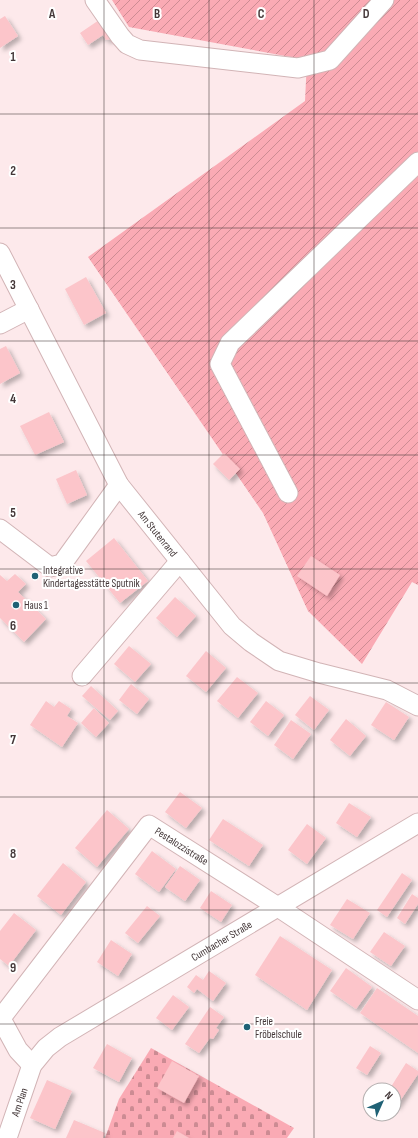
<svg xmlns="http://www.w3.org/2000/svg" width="418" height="1138" viewBox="0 0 418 1138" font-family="'Sofia Sans Condensed',sans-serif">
	<defs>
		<pattern id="cemetery-stones" width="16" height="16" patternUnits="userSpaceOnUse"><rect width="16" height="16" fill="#faaab4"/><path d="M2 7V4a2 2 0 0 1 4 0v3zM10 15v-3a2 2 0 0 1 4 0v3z" fill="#cc8b93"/></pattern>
		<pattern id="garden-furrows" width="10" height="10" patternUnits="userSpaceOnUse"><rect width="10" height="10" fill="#faaab4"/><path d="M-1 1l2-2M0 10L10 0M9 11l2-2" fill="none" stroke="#cc8b93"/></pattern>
		<filter id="shadow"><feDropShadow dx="3.5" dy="3.5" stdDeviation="2" flood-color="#0004"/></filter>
	</defs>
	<rect width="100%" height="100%" fill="#fde9eb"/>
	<path fill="url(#cemetery-stones)" d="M151,1048L294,1128L287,1138H105L119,1099Z"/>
	<path fill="url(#garden-furrows)" d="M112,0H418V585L412,582L362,664L308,611L263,513L88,257L305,101L307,60L129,27Z"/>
	<g fill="#fcc5ca" filter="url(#shadow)">
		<path d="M5,16L18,36L0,48V19Z"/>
		<path d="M102,18L116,38L106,40L103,35L88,45L80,33Z"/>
		<path d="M86,277L106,313L84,325L65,289Z"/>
		<path d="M6,346L20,373L0,384V349Z"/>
		<path d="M49,412L64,442L35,455L20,426Z"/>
		<path d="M224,453L240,469L229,480L213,464Z"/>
		<path d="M76,470L87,495L67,504L56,479Z"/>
		<path d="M114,538L148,581L120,603L86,561Z"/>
		<path d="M311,556L340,575L327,596L297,576Z"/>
		<path d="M15,574L26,584L18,592L46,619L24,642L0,618V575L7,581Z"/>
		<path d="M175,597L196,616L177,637L156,618Z"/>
		<path d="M129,646L151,664L135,682L114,664Z"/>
		<path d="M206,651L226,668L206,692L186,676Z"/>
		<path d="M237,677L258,693L238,718L217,701Z"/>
		<path d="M131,684L149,699L137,714L119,700Z"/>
		<path d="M91,686L118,711L110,720L82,696Z"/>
		<path d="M310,696L329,710L314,730L295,715Z"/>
		<path d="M46,701L54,707L59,701L71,709L67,716L78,723L62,747L30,725Z"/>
		<path d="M266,701L284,715L268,736L250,722Z"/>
		<path d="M386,702L409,717L394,740L371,725Z"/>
		<path d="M94,708L109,723L96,737L81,723Z"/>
		<path d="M346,719L366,736L350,756L330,740Z"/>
		<path d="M291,720L311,734L293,759L274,745Z"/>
		<path d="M180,792L202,808L186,828L165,812Z"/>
		<path d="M349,803L371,817L357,837L336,823Z"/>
		<path d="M107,810L129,829L97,867L75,848Z"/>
		<path d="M223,819L263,845L249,866L209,840Z"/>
		<path d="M307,824L326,838L307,864L288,850Z"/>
		<path d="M152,851L176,869L159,892L135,874Z"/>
		<path d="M63,863L86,882L61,915L37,896Z"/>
		<path d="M180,866L200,880L185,901L165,887Z"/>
		<path d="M402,873L412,880L387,917L377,910Z"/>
		<path d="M211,891L232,905L221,922L200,908Z"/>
		<path d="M412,894L418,898V904L405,924L397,918Z"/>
		<path d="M347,899L370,913L353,939L330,925Z"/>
		<path d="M147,906L160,916L138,943L125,933Z"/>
		<path d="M14,913L36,930L9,966L0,959V931Z"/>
		<path d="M384,932L405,946L391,966L370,952Z"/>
		<path d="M280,936L332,970L307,1010L255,975Z"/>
		<path d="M111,940L132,954L118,976L97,962Z"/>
		<path d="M346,968L372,987L356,1009L330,991Z"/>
		<path d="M209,971L226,983L213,1001L197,989L194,993L187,987L196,975L203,980Z"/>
		<path d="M377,988L418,1016V1053L360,1013Z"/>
		<path d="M173,995L189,1007L172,1030L156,1018Z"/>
		<path d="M210,1007L224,1017L216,1028L219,1030L213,1039L210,1038L199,1053L185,1044Z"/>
		<path d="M107,1044L132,1058L119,1082L93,1068Z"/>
		<path d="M370,1046L381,1053L367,1075L356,1068Z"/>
		<path d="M172,1061L199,1076L184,1103L157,1088Z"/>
		<path d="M406,1063L418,1071V1074L396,1107L394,1105V1090H389Z"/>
		<path d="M47,1080L72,1091L55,1129L30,1118Z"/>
		<path d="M74,1120L105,1133L103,1138H66Z"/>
		<path d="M177,1131L189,1138H173Z"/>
	</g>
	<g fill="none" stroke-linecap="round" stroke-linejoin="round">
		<defs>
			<g id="minor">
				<path d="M95,0L120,36L127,44L140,50L298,68L330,60L384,0"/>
				<path id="s1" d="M0,253L119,485L232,626L251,642L279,661L319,673L387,690L418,706"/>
				<path d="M0,324L29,309"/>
				<path d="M288,493L220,364L230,343L418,162"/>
				<path d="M0,529L50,567L62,564L119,485"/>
				<path d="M82,676L180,561"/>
				<path d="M0,1017L18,1050L32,1065"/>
				<path id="s2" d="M1,1018L149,825L278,907L418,1000"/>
				<path id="s3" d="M7,1138L32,1065L46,1048L60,1037L418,823"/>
			</g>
		</defs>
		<use href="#minor" stroke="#d2b4b6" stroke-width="21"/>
		<use href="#minor" stroke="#fff" stroke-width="19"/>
	</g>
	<path fill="none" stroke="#433738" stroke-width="1" stroke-opacity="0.55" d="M104,0V1138M209,0V1138M314,0V1138M0,114H418M0,228H418M0,341H418M0,455H418M0,569H418M0,683H418M0,797H418M0,910H418M0,1024H418"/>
	<g fill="#1f6175" stroke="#fff" stroke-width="1.5">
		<circle cx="35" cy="576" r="4"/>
		<circle cx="16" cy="605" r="4"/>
		<circle cx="247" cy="1027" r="4"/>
	</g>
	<g text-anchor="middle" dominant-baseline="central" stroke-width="4" stroke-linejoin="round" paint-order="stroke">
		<g font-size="11" fill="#433738" stroke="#fff">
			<text stroke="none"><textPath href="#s1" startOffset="323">Am Stutenrand</textPath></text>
			<text stroke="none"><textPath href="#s2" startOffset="282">Pestalozzistraße</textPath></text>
			<text stroke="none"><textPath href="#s3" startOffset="305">Cumbacher Straße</textPath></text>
			<text stroke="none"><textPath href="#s3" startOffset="38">Am Plan</textPath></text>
		</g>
		<g font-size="11" fill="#433738" stroke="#fff" text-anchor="start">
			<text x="43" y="570">Integrative<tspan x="43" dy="13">Kindertagesstätte Sputnik</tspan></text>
			<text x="24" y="605">Haus 1</text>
			<text x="255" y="1021">Freie<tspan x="255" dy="13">Fröbelschule</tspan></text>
		</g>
	</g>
	<g font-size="13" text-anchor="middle" font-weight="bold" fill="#433738" stroke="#fff" stroke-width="4" stroke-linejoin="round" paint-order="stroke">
		<text x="52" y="18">A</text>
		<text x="157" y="18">B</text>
		<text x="261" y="18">C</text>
		<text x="366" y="18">D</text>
		<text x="13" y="61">1</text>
		<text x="13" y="175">2</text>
		<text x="13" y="289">3</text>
		<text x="13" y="403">4</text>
		<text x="13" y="517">5</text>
		<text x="13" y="630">6</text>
		<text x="13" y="744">7</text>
		<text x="13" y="858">8</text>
		<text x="13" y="972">9</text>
	</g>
	<g transform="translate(382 1102) rotate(45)"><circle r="19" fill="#ffffff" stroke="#b4afaf"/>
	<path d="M0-3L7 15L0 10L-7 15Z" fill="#1f6175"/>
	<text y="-6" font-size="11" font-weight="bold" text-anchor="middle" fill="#433738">N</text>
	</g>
</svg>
